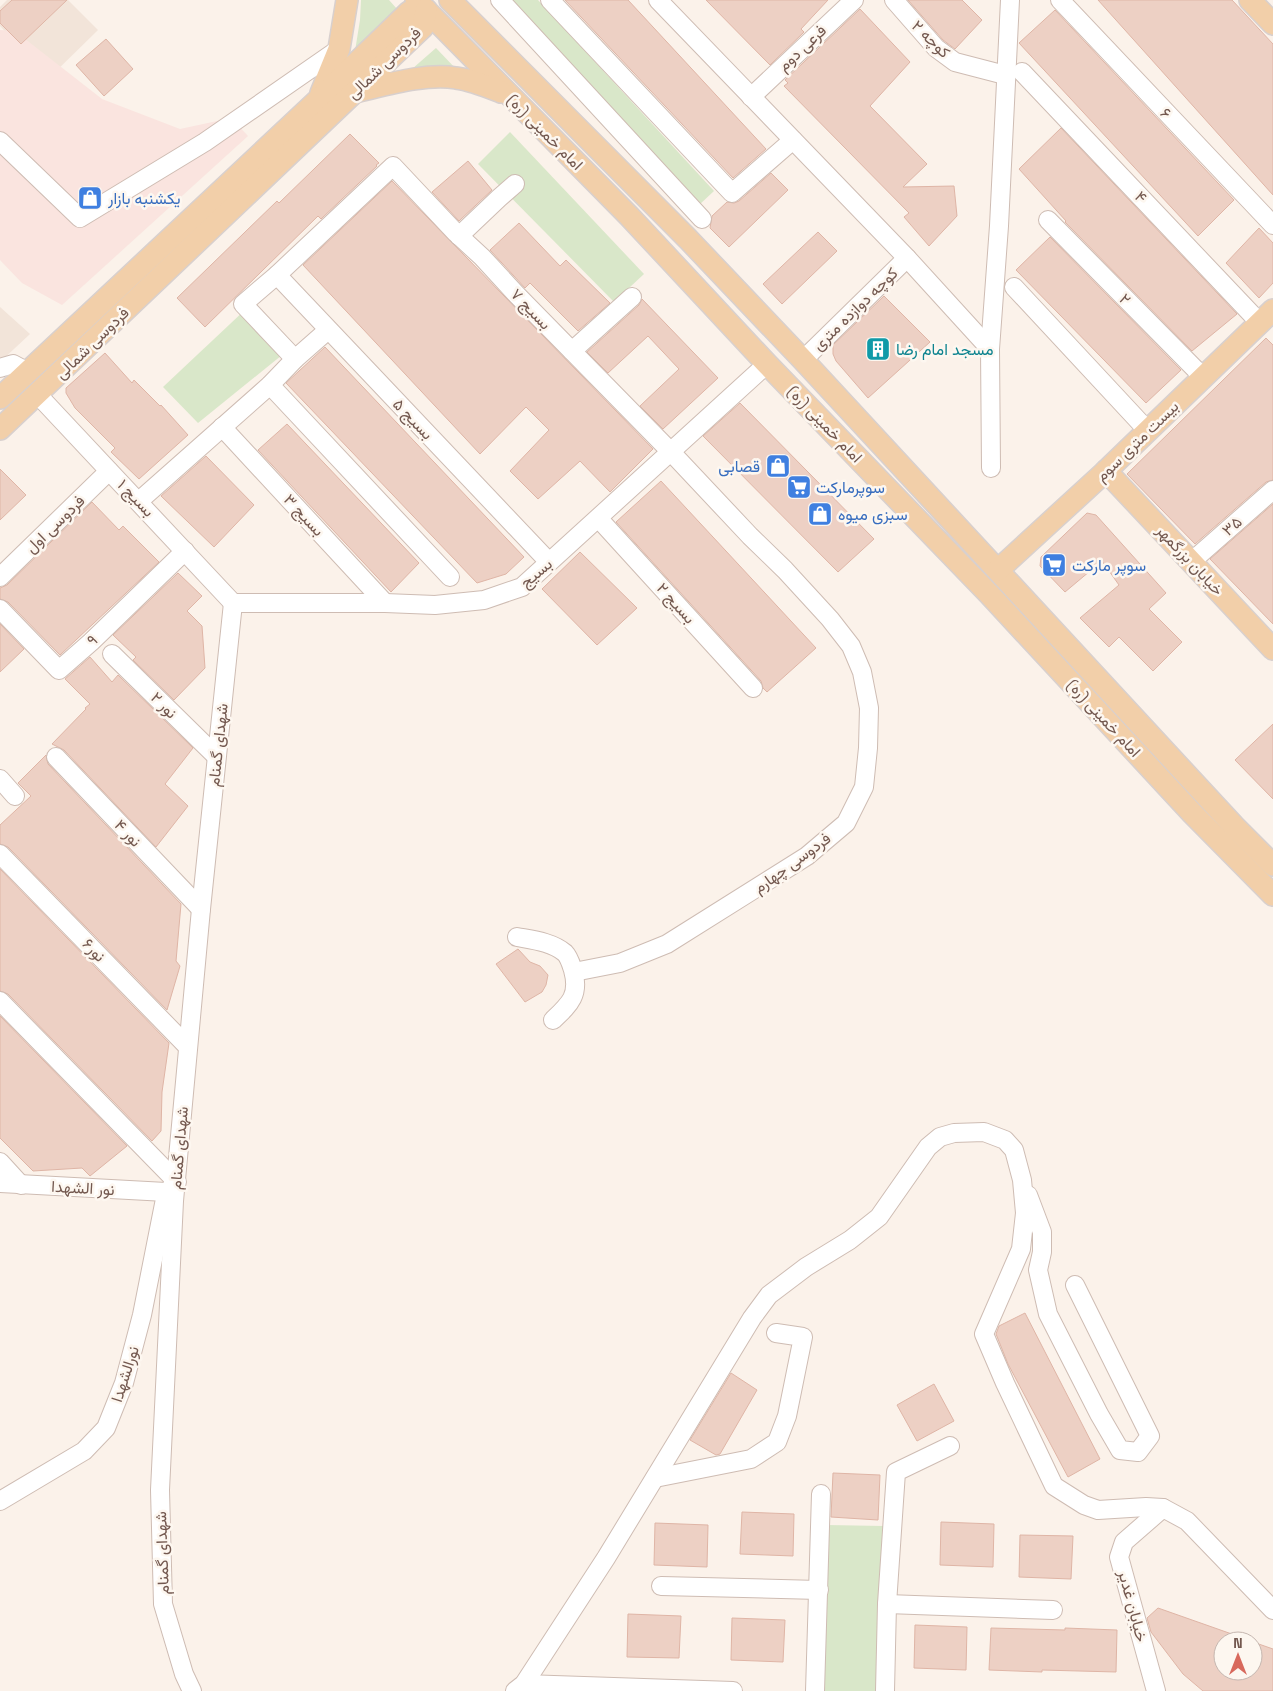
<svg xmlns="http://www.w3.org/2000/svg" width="1273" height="1691" viewBox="0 0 1273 1691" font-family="'Space Grotesk',Vazirmatn,sans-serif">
	<rect width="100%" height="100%" fill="#fbf2ea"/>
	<g fill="#f2e4d9">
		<path d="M7,0H68L98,30L50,77L0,26V7Z"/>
		<path d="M0,307L30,334L0,362Z"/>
	</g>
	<path fill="#fae4df" d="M0,30L15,31L102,99L180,129L231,118L248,136L62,305L22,283L0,260Z"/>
	<g fill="#d9e7c9">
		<path d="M361,0H389L397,9L355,51L360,20Z"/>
		<path d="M508,0H538L714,191L699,205Z"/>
		<path d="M436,48L456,69H412Z"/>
		<path d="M510,132L644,274L614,302L478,164Z"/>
		<path d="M247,308L287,351L198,423L163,387Z"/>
		<path d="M827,1525L884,1526L877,1691H824Z"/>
	</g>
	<g fill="#edd0c4" stroke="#dfb5a6">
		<path d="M12,0H67L21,44L0,23V11Z"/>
		<path d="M565,0H628L766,149L733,178Z"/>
		<path d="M706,0H828L801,29L804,32L770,65Z"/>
		<path d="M908,0H962L982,20L955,49L943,40Z"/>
		<path d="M1098,0H1232L1273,44V195Z"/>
		<path d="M860,9L910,62L870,106L927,164L903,187L954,186L957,216L929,246L904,217L909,213L784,86L788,83L785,80Z"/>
		<path d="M1055,10L1234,200L1198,236L1019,43Z"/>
		<path d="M106,39L133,69L104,96L76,65Z"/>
		<path d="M1061,128L1237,314L1192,351L1065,222L1066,221L1019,169Z"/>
		<path d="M350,134L379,163L376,165L377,166L321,219L318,216L205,327L177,298L277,201L279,203Z"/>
		<path d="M468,161L492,190L459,221L432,192Z"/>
		<path d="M771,173L788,190L729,247L710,228L712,216L727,202L734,203L739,201Z"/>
		<path d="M392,181L653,449L610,492L580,461L538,499L510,471L549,430L526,407L480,454L303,265Z"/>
		<path d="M519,223L560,266L566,260L610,303L578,331L530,283L525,288L490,250Z"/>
		<path d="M1259,228L1273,243V283L1259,298L1226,263Z"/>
		<path d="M818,232L837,251L782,304L763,284Z"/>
		<path d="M1050,237L1181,370L1146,403L1016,270Z"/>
		<path d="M884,296L930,342L868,398L836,361L833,354V345Z"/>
		<path d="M642,299L718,378L663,429L640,406L679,369L648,336L608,373L587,352L639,305Z"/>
		<path d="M1266,338L1273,345V480L1266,482L1195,544L1127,474Z"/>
		<path d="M325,347L524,557L506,574L477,583L286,383Z"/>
		<path d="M105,353L132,383L134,380L160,406L161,405L188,435L139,479L111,452L115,448L75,408L66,393V388Z"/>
		<path d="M740,403L874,539L838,572L703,436Z"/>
		<path d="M287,424L419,563L391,592L258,450Z"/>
		<path d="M206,456L254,505L214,547L161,496Z"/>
		<path d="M0,469L26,495L0,520Z"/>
		<path d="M661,481L816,648L767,692L763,688L761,681L616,522Z"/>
		<path d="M92,502L119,530L123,526L159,562L60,655L8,602L0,599V588L7,585Z"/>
		<path d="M1273,504V624L1210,559Z"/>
		<path d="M1087,513L1096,515L1166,593L1149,609L1182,642L1153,671L1119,637L1109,647L1080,618L1119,585L1102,561L1065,592L1040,566L1041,557Z"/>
		<path d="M580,552L637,608L597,645L542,589Z"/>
		<path d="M178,573L202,596L187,611L202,626L205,668L174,700L133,660L136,657L113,635Z"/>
		<path d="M0,624L24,649L0,672Z"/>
		<path d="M90,657L112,682L118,675L193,748L165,784L188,806L156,847L64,750L52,744L86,709L85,708L90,704L65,679Z"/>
		<path d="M1273,724V799L1235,760Z"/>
		<path d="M46,755L48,764L181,904L176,961L180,966L167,1010L8,847L0,844V825L31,796L18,783Z"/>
		<path d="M0,869L169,1043L162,1092L161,1131L152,1141L8,994L0,991Z"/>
		<path d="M518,949L530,962L540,966L548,975L546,985L542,992L525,1002L496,964Z"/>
		<path d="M0,1016L127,1146L90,1176L82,1168L33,1171L0,1138Z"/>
		<path d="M1025,1313L1100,1459L1068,1477L1008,1364L996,1334L999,1326Z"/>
		<path d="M731,1373L757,1390L720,1454L716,1455L690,1440Z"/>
		<path d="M934,1384L954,1421L917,1441L897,1405Z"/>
		<path d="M833,1473L880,1475L878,1520L831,1517Z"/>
		<path d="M742,1512L794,1514L793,1556L740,1554Z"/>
		<path d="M941,1522L994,1524L993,1567L940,1565Z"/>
		<path d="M655,1523L708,1525L707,1567L654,1565Z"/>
		<path d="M1020,1535L1073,1536L1071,1579L1019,1577Z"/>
		<path d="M1158,1608L1246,1639V1641H1223V1671H1253V1642L1273,1649V1691H1203L1183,1674L1151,1632L1147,1618Z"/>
		<path d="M628,1614L681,1616L679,1658L627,1657Z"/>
		<path d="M732,1618L785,1620L783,1662L731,1660Z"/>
		<path d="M915,1625L967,1627L966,1670L914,1668Z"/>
		<path d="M991,1628L1065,1630V1628L1117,1630L1116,1672L1042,1670V1672L989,1670Z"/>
	</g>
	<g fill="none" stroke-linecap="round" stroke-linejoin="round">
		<defs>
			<g id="minor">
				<path d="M500,0L702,219"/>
				<path d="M550,0L732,193L793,140"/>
				<path d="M658,0L907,258L990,349"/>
				<path d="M894,0L936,48L955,62L1005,75"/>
				<path d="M1060,0L1273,225"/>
				<path d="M1022,72L1260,323"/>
				<path d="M751,97L854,0"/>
				<path d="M0,141L80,218L205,142L339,49"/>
				<path d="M1048,220L1203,377"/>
				<path d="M459,236L499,198L515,184"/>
				<path d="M277,275L549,562"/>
				<path d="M1014,287L1148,431"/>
				<path d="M572,351L632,297"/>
				<path d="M295,359L243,304L277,275L393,166L456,233L482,257L517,295L671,452L750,536L785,570L830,619L851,646L862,672L869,708L868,748L864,787L846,823L807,856L667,944L620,963L574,972"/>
				<path d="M803,360L907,258"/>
				<path d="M0,368L13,364L28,372"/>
				<path d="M270,385L450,577"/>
				<path d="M38,395L233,603"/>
				<path d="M222,427L385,603"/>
				<path d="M991,468L990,349L999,226L1010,0"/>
				<path d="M139,501L270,385L295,359L328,330"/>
				<path d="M599,519L753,688"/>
				<path d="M1191,562L1273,490"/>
				<path d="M0,577L109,471"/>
				<path d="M233,603H385L435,605L484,600L522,587L767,364"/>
				<path d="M0,609L59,670L91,642L185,551"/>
				<path d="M112,654L216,756"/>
				<path d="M56,757L201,909"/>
				<path d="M0,779L15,796"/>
				<path d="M0,854L188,1047"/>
				<path d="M517,937C533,940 552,942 565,953C569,957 571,964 573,970C580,995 570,1004 553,1020"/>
				<path d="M0,1001L177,1182L172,1186"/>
				<path d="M0,1162L21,1185"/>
				<path d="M0,1183L166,1192"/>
				<path d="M1028,1195L1042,1232V1252L1038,1270L1048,1314L1099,1414L1120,1450L1138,1452L1150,1436L1075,1285"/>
				<path d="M655,1478L751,1459L777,1442L787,1416L803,1337L776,1333"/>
				<path d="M0,1501L84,1451L106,1428L124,1383L142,1315L166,1194"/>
				<path d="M661,1586L819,1590"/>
				<path d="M887,1604L1053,1610"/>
				<path d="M524,1684L733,1691"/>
				<path d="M192,1691L184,1674L163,1604L160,1490L174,1201L201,909L233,603"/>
				<path d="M515,1691L524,1684L606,1558L752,1318L769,1295L806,1267L850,1240L879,1217L928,1147L940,1137L954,1133L984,1132L1005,1140L1014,1150L1022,1180L1025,1213L1021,1249L984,1334L1005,1383L1054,1486L1084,1505L1098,1510L1146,1507L1163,1508L1187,1521L1273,1610"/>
				<path d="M815,1691L821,1494"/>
				<path d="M885,1691L887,1604L896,1472L950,1446"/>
				<path d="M1156,1691L1119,1557L1124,1542L1163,1508"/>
			</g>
			<g id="major">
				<path d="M416,0L629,216L767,364L989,594L1192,813L1273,895"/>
				<path d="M450,0L688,239L803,360L1234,826L1273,865"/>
				<path d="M1250,0L1273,24"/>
				<path d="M355,92C386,85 425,73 456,78C472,80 486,86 501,92"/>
				<path d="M321,93L339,49L347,0"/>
				<path d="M0,398L318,100L409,12L426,10"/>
				<path d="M0,429L423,27L426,10"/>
				<path d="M1106,471L1273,649"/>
				<path d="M998,570L1106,471L1273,310"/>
			</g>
		</defs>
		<use href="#minor" stroke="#cebcb3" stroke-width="20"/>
		<use href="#major" stroke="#d8d0ce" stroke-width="24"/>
		<use href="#minor" stroke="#fff" stroke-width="18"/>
		<use href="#major" stroke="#f2cfa9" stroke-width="21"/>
	</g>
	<defs>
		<symbol id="shop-square" viewBox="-11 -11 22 22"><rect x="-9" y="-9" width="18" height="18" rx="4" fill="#3f7fe0" stroke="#fdf7f0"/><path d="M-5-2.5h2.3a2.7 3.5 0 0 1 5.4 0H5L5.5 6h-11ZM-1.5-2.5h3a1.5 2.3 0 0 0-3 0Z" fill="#fff"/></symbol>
		<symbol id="building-square" viewBox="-11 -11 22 22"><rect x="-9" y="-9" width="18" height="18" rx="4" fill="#0f9aa8" stroke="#fdf7f0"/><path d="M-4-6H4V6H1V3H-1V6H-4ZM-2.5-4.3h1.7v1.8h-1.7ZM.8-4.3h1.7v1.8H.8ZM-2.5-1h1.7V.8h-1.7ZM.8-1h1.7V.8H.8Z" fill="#fff"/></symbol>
		<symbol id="supermarket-square" viewBox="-11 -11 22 22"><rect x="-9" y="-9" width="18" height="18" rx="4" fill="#3f7fe0" stroke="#fdf7f0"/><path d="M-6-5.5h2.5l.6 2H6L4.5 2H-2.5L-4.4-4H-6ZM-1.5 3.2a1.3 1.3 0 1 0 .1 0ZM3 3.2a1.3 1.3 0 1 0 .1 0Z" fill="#fff"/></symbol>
	</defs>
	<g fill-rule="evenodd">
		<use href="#shop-square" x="76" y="184" width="28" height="28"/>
		<use href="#building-square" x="864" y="335" width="28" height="28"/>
		<use href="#shop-square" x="764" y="452" width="28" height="28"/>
		<use href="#supermarket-square" x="785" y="473" width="28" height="28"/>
		<use href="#shop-square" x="806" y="500" width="28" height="28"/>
		<use href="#supermarket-square" x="1040" y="551" width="28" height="28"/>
	</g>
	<g text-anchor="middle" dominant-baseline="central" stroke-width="5" stroke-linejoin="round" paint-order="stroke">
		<g font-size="16" fill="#73584f" stroke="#fdf7f0">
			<text transform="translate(931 39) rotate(44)">کوچه ۲</text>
			<text transform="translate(802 48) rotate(-43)">فرعی دوم</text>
			<text transform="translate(384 63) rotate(-44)">فردوسی شمالی</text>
			<text transform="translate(1166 113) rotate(47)">۶</text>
			<text transform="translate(545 132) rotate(45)">امام خمینی (ره)</text>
			<text transform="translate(1141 197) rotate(46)">۴</text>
			<text transform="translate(1125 299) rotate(45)">۲</text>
			<text transform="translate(531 309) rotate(46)">بسیج ۷</text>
			<text transform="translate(855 309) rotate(-44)">کوچه دوازده متری</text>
			<text transform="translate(92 343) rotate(-44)">فردوسی شمالی</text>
			<text transform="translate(413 419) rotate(46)">بسیج ۵</text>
			<text transform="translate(825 424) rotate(46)">امام خمینی (ره)</text>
			<text transform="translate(1137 441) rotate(-44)">بیست متری سوم</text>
			<text transform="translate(136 498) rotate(46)">بسیج ۱</text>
			<text transform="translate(304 515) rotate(47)">بسیج ۳</text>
			<text transform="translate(55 524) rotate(-44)">فردوسی اول</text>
			<text transform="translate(1232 526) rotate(-41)">۳۵</text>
			<text transform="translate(1190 560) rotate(47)">خیابان بزرگمهر</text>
			<text transform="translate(536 573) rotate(-40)">بسیج</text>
			<text transform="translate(676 603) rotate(48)">بسیج ۲</text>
			<text transform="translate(92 640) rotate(-43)">۹</text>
			<text transform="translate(164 705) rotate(45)">نور ۲</text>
			<text transform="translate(1104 718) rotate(47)">امام خمینی (ره)</text>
			<text transform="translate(218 745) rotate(-84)">شهدای گمنام</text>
			<text transform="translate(128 833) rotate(47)">نور ۴</text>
			<text transform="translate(792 863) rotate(-36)">فردوسی چهارم</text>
			<text transform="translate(94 950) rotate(46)">نور۶</text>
			<text transform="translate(179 1148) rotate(-85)">شهدای گمنام</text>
			<text transform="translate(83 1188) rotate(3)">نور الشهدا</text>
			<text transform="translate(125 1374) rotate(-72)">نورالشهدا</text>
			<text transform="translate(162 1553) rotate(-92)">شهدای گمنام</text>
			<text transform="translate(1133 1606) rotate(75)">خیابان غدیر</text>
		</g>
		<g font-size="16" fill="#366cbe" stroke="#fdf7f0" text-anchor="start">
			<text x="108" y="198">یکشنبه بازار</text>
			<text x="760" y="466" text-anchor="end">قصابی</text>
			<text x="816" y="487">سوپرمارکت</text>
			<text x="838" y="514">سبزی میوه</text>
			<text x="1072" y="565">سوپر مارکت</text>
		</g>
		<g font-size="16" fill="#0d838f" stroke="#fdf7f0" text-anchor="start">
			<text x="896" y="349">مسجد امام رضا</text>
		</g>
	</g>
	<g transform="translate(1238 1656)"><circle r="24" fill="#fdf7f0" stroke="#c6b7b0"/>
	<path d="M0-4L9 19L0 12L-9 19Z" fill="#d8695c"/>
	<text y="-8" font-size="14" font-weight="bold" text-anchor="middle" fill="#73584f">N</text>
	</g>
</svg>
